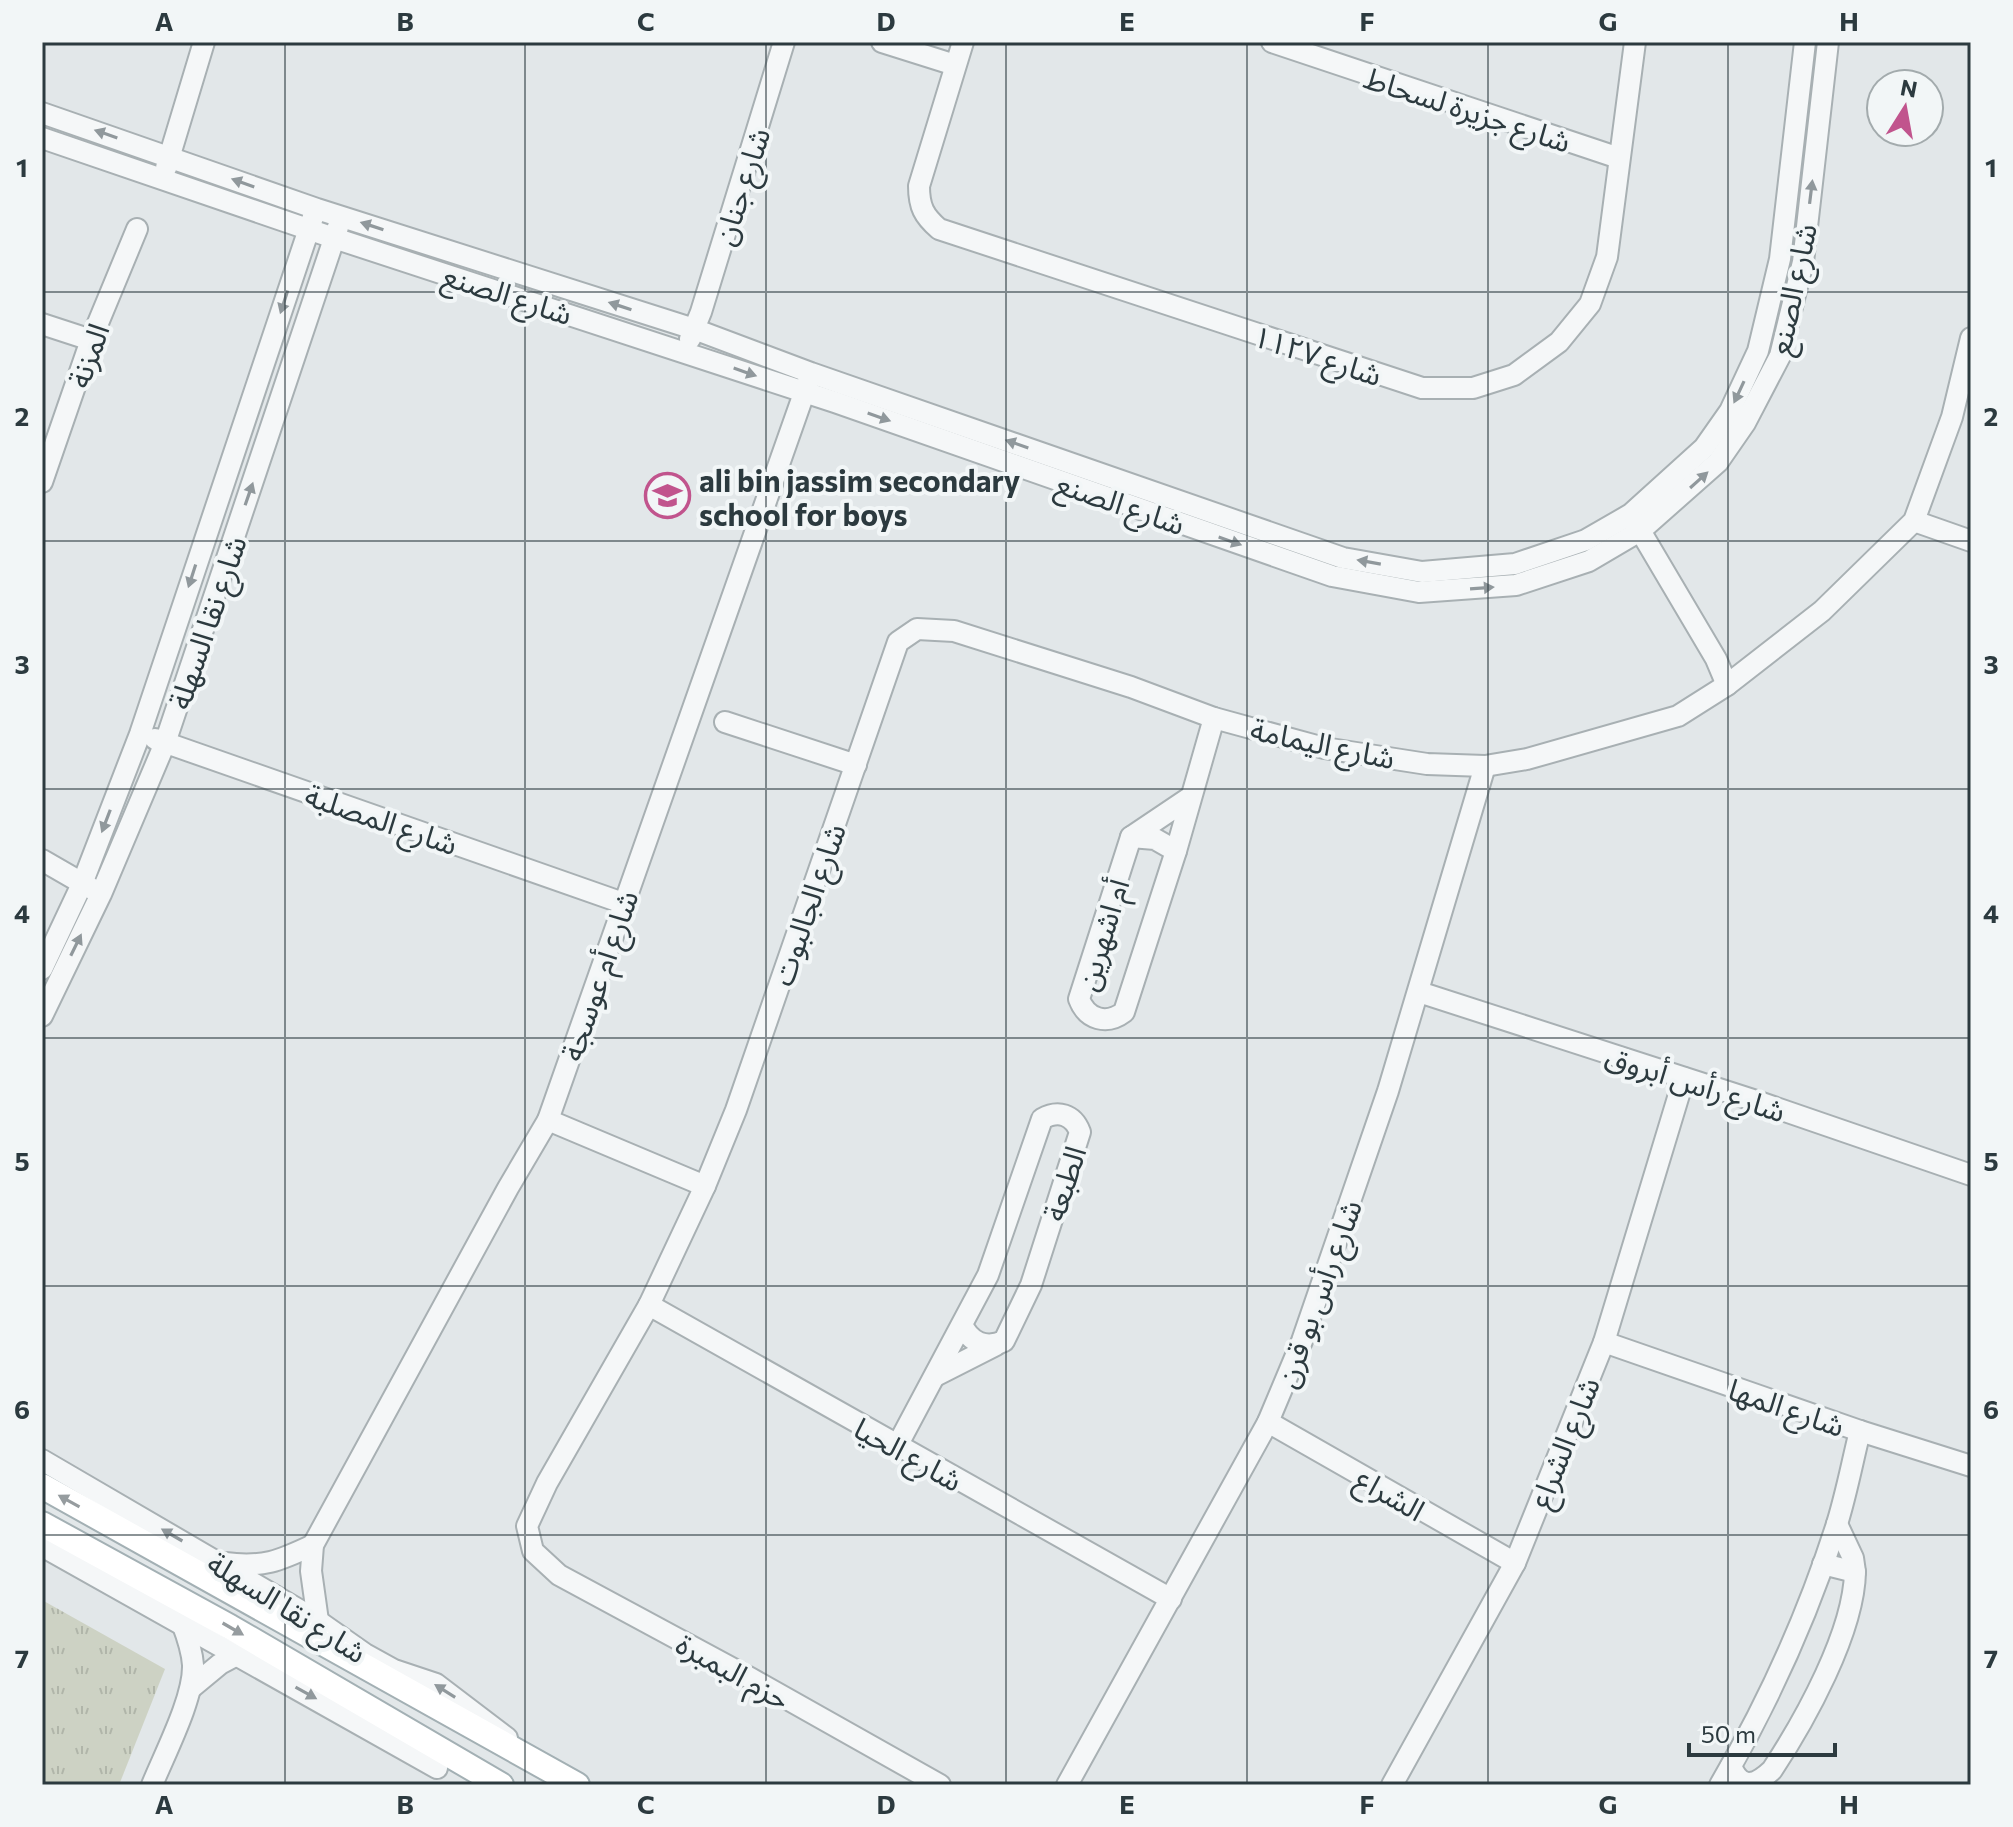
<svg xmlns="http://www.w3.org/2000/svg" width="2013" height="1827" viewBox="0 0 2013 1827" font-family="Commissioner,'Noto Sans Arabic',sans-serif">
	<defs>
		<pattern id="grass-tufts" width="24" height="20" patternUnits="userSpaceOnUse" patternTransform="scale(2)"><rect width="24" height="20" fill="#cdd2c4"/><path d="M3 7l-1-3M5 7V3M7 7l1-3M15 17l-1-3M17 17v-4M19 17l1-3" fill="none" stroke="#b0b5a9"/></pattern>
	</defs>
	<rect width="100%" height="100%" fill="#e2e7e9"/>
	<path fill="url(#grass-tufts)" d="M42,1600L165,1669L119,1785H42Z"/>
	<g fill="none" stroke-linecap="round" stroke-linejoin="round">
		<defs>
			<g id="minor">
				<path d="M882,42L955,65"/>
				<path d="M963,42L919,186C919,207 924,216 939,229L1422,388H1473L1514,375L1559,342L1590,304L1607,257L1635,42"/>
				<path d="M1272,42L1619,158"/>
				<path d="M42,113L317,209L694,329L811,373L1343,558L1422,572L1515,564L1586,540L1631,514L1704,448L1730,411L1758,351L1780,259L1805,42"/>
				<path d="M42,138L334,238L835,402L1332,576L1419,592L1516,585L1589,561L1640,531L1718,462L1745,423L1780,356L1803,262L1828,42"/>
				<path d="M166,168L204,42"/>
				<path d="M42,324L91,340"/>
				<path d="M690,339L701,312L784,42"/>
				<path d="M42,482L91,340L137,229"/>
				<path d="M1914,521L1971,541"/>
				<path d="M1635,522L1716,659L1727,685"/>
				<path d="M725,722L856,765"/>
				<path d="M155,739L623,903"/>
				<path d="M1189,798L1131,837L1079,999C1087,1020 1107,1025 1124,1012L1176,851L1214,718"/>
				<path d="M1131,837L1155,839L1176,851"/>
				<path d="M42,860L94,890"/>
				<path d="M42,969L82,884L140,734L313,217"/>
				<path d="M1419,992L1756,1101L1971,1175"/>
				<path d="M42,1016L101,894L165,743L338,227"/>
				<path d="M548,1120L705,1186"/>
				<path d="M649,1305L1171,1599"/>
				<path d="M1604,1342L1860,1431L1971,1466"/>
				<path d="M935,1376L996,1345"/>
				<path d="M1268,1422L1515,1563"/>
				<path d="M897,1446L988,1275L1042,1119C1058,1110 1073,1114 1080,1132L1031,1285L1004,1341C986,1349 970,1343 962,1324"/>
				<path d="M42,1460L318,1621L365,1654L394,1670L436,1684L507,1738"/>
				<path d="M1837,1524L1853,1558L1855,1572"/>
				<path d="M42,1546L437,1768"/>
				<path d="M225,1563C263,1568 279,1561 313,1545"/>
				<path d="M318,1621L311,1571L313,1545L508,1188L548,1120L809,379"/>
				<path d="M191,1688L220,1664L237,1655"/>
				<path d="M1731,1766C1741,1790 1755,1786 1772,1770C1805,1720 1854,1632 1855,1572L1823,1564"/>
				<path d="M152,1785C165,1753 194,1698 193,1665C192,1650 187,1636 182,1623"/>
				<path d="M940,1785L750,1678L559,1575L533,1551L527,1526L547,1483L649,1305L705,1186L736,1110L898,642L917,629L954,631L1131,687L1214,718L1324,748L1427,764L1485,766L1527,759L1678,716L1727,685L1822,611L1914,521L1952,417L1971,338"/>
				<path d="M1067,1785L1268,1422L1302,1341L1388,1091L1485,766"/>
				<path d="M1392,1785L1515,1563L1604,1342L1684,1078"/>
				<path d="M1720,1785C1768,1703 1807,1617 1836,1527C1846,1496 1852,1463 1860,1431"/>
			</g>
			<g id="major">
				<path d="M42,1486L577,1785"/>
				<path d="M42,1524L230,1627L501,1785"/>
			</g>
		</defs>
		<use href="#minor" stroke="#a8b0b3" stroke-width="24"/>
		<use href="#major" stroke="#a3b0b4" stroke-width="28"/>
		<use href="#minor" stroke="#f5f7f8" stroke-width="20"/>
		<use href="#major" stroke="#fff" stroke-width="24"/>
	</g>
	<defs><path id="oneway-solid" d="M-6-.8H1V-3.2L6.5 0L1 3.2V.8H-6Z" transform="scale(2)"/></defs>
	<g fill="#90989c">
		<use href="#oneway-solid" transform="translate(106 134) rotate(-161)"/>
		<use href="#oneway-solid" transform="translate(243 183) rotate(-160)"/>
		<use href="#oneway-solid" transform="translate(1811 192) rotate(-83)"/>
		<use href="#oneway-solid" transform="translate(372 226) rotate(-162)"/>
		<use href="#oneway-solid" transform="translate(284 302) rotate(108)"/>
		<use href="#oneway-solid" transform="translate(620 306) rotate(-162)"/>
		<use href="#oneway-solid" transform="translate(745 372) rotate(19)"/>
		<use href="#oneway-solid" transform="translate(1739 392) rotate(115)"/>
		<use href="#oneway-solid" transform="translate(879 417) rotate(19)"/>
		<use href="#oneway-solid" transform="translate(1017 444) rotate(-161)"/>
		<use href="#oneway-solid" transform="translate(1699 480) rotate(-42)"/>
		<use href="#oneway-solid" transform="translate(249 494) rotate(-71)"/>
		<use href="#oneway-solid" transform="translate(1230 541) rotate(19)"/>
		<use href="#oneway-solid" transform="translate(1369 562) rotate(-170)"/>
		<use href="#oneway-solid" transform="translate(192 576) rotate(108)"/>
		<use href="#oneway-solid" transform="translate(1482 588) rotate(-4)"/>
		<use href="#oneway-solid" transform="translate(106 821) rotate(111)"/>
		<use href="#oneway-solid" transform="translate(76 945) rotate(-64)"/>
		<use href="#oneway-solid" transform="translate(172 1535) rotate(-150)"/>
		<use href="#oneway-solid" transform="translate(445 1691) rotate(-148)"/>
		<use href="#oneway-solid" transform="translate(306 1693) rotate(29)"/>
	</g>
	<g fill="#969c9f">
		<use href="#oneway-solid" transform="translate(69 1501) rotate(-151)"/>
		<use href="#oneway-solid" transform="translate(233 1629) rotate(30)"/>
	</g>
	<path fill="none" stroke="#2c3a3f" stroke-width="2" stroke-opacity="0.55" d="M285,42V1785M525,42V1785M766,42V1785M1006,42V1785M1247,42V1785M1488,42V1785M1728,42V1785M42,292H1971M42,541H1971M42,789H1971M42,1038H1971M42,1286H1971M42,1535H1971"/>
	<defs>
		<symbol id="school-ring" viewBox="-11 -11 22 22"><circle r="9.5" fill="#f2f6f7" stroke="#c1548d" stroke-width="1.5"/><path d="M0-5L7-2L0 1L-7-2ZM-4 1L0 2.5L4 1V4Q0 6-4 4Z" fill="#c1548d"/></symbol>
	</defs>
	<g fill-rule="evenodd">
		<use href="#school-ring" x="642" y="470" width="51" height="51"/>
	</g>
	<g text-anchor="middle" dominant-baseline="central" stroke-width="8" stroke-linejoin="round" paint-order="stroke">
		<g font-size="30" fill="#2c3a3f" stroke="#f2f6f7">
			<text transform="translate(1468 108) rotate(18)">شارع جزيرة لسحاط</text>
			<text transform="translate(740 186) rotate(-72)">شارع جنان</text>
			<text transform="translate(1791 289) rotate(-78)">شارع الصنع</text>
			<text transform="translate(508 293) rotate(18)">شارع الصنع</text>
			<text transform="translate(1318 354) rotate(18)">شارع ١١٢٧</text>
			<text transform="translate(87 355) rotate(-70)">المزنة</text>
			<text transform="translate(1121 502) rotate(19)">شارع الصنع</text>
			<text transform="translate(206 622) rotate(-71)">شارع نقا السهلة</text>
			<text transform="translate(1323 742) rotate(12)">شارع اليمامة</text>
			<text transform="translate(382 818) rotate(19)">شارع المصلبة</text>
			<text transform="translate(807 904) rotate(-71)">شارع الجالبوت</text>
			<text transform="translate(1101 934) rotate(-73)">أم اشهرين</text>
			<text transform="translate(598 975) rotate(-71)">شارع أم عوسجة</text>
			<text transform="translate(1696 1082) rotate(18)">شارع رأس أبروق</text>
			<text transform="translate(1063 1183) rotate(-72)">الطبعة</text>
			<text transform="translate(1317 1293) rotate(-70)">شارع رأس بو قرن</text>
			<text transform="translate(1787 1406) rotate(19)">شارع المها</text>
			<text transform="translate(1563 1442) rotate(-68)">شارع الشراع</text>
			<text transform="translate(909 1453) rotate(29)">شارع الحيا</text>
			<text transform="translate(1391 1493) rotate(30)">الشراع</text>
			<text transform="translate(288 1606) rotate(32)">شارع نقا السهلة</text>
			<text transform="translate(734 1670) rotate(29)">حزم البمبرة</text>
		</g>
		<g font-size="30" font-weight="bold" fill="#2c3a3f" stroke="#f2f6f7" text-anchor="start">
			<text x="699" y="479">ali bin jassim secondary<tspan x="699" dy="34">school for boys</tspan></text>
		</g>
	</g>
	<rect width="2013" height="1827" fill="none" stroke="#f2f6f7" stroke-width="88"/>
	<g transform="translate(1905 108) rotate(11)"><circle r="38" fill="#f2f6f7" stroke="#a3abad" stroke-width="2"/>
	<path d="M0-6L14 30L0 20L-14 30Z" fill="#c1548d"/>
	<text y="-12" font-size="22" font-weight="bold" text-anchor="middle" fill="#2c3a3f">N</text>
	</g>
	<path d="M1689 1743v12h146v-12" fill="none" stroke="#2c3a3f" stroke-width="4"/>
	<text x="1701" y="1743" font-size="24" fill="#2c3a3f" stroke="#f2f6f7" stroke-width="6" paint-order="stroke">50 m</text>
	<rect x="44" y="44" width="1925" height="1739" fill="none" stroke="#2c3a3f" stroke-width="3"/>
	<g font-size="26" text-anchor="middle" font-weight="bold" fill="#2c3a3f">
		<text x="164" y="31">A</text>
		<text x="405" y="31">B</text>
		<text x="646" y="31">C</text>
		<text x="886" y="31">D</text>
		<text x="1127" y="31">E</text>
		<text x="1367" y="31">F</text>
		<text x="1608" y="31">G</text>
		<text x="1849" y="31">H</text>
		<text x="22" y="177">1</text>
		<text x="1991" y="177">1</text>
		<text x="22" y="426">2</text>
		<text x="1991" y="426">2</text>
		<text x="22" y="674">3</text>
		<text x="1991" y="674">3</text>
		<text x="22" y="923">4</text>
		<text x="1991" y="923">4</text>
		<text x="22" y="1171">5</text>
		<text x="1991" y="1171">5</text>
		<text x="22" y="1419">6</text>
		<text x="1991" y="1419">6</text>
		<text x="22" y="1668">7</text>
		<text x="1991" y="1668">7</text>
		<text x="164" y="1814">A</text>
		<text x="405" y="1814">B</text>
		<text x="646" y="1814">C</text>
		<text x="886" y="1814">D</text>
		<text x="1127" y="1814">E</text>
		<text x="1367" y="1814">F</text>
		<text x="1608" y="1814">G</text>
		<text x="1849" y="1814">H</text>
	</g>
</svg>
